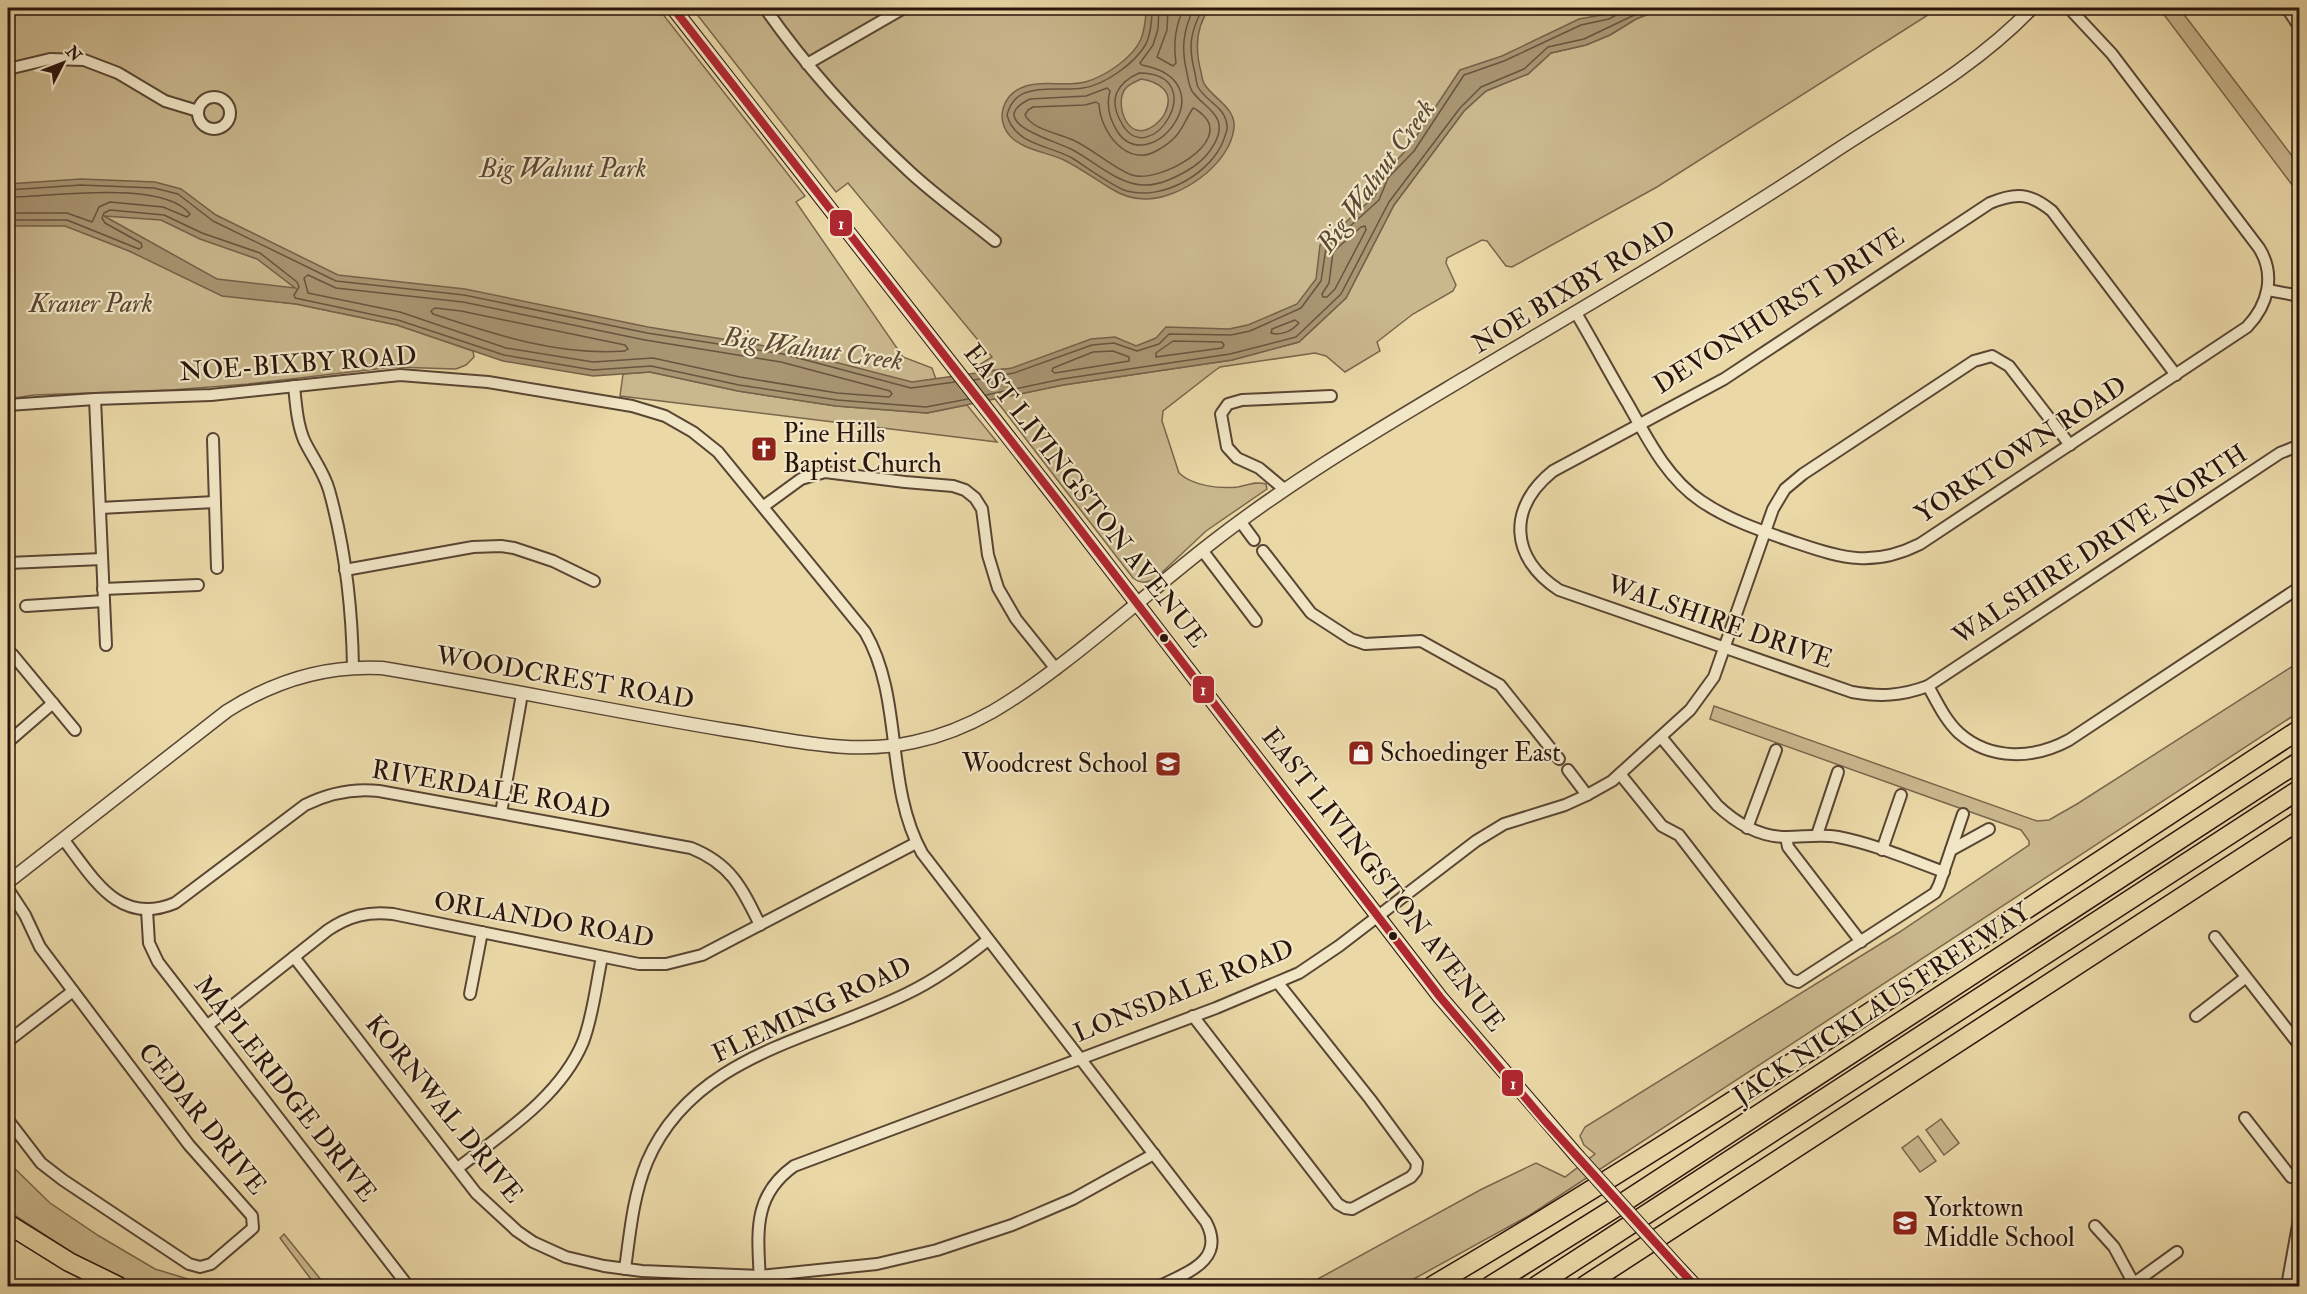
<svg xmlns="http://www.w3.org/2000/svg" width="2307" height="1294" viewBox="0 0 2307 1294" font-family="'IM FELL Double Pica',serif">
	<rect width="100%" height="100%" fill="#ead8a7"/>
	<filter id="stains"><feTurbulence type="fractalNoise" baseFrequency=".00333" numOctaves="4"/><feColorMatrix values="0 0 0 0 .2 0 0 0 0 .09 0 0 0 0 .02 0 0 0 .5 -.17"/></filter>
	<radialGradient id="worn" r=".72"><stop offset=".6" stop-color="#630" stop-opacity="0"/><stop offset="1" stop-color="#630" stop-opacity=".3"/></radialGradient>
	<g fill="#c9b78d" stroke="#79664c" stroke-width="1.5">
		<path d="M8,8H658L805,196L796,202L903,357L932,368L936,379L920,381L926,390L279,275L297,288L237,297L296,304L397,325L473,351L474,357L466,365L456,369L393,367L248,384L171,390L34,395L8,399Z"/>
		<path d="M692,8H1632L1506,60L1439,126L1322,308L1028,376L1002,369L976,373L974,368L992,357L848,183L836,192Z"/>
		<path d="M1664,8H1939L1657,187L1512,267L1506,266L1487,241L1482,240L1447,258L1446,263L1456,285L1453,291L1413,314L1377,342L1380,351L1345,372L1326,356L1315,353L1220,367L1213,372L1163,411L1162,421L1179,473C1193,486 1219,489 1238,487C1248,485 1257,481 1266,484L1267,489L1206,531L1156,578C1147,583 1141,584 1133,578L995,399L1063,385L1232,360L1299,342L1346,298L1394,205L1464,111L1486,91L1528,74L1551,53L1586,45L1610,35L1636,19Z"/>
		<path d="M2159,8H2179L2299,165V194Z"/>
		<path d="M650,372L738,391L836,406L927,413L967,405L997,442L620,396L623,374Z"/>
		<path d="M2299,662V712L1530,1215L1401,1286H1305L1482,1189L1536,1163L1565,1177L1595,1154L1584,1145L1580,1136L1585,1127L1898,933L2029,845V841L2021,830L1710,719L1714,706L2037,821L2049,820L2077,804Z"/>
		<path d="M1941,1119L1959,1143L1944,1155L1926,1130Z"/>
		<path d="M1918,1136L1936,1161L1920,1172L1902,1148Z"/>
		<path d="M8,1162L50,1203L99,1236L155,1269L211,1286H135L82,1259L8,1211Z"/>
		<path d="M284,1234L326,1286H316L280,1238Z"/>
	</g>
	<g fill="#a89572" stroke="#756149" stroke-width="1.5" fill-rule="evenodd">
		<path d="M1146,8H1210C1195,27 1195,49 1201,72C1202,76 1202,81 1205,85C1214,99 1236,108 1234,128C1230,165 1179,200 1144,199C1131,199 1121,195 1110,188C1095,179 1080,168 1064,160C1047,152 1023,150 1010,136C994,117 1004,93 1026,86C1044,80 1066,87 1085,82C1104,77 1133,58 1141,39C1145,28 1146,18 1146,8ZM1141,79C1160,82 1175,92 1165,113C1163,118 1160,120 1156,124C1128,147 1114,104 1125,89C1129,84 1135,82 1141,79Z"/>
		<path d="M1618,8H1664L1636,19L1610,35L1586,45L1551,53L1528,74L1486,91L1464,111L1394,205L1346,298L1299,342L1232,360L1063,385L927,413L836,406L738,391L650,372L593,376L503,361L397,325L296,304L222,296L129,251L65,226H8V184L81,179L155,182L181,189L216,215L338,275L465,289L648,327L784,349L912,382L1012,368L1091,339L1115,337L1136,346L1156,338L1166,327L1229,329L1248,325L1297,304L1316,279L1320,245L1375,196L1383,175L1409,147L1460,70L1502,56L1579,19L1607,14ZM104,216L161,220L200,239L257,259L295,288L217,279Z"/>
	</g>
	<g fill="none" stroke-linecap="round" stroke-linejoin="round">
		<g stroke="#68543f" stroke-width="1.5">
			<path d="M1152,8C1152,20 1151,33 1146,44C1135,63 1105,85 1083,88C1065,91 1044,86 1028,92C1016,95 1010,104 1007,115C1015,145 1049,145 1072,158C1085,166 1115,188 1127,191C1163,201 1212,173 1224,139C1225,135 1228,130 1227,126C1226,107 1206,102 1198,87C1196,83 1196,77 1195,73C1188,47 1190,32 1203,8"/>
			<path d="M1159,8L1158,29L1153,45L1140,63L1142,65C1230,82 1149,181 1117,131C1109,118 1106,105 1110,91L1107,88L1086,96L1030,99C982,122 1056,141 1071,149C1093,160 1117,184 1143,185C1160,186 1179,176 1193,167C1208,157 1229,131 1214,114C1208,106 1198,100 1192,91C1189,86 1188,79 1187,73C1181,49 1183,30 1194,8"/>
			<path d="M1168,8L1167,30L1157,57L1173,66L1176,63C1173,43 1175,26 1184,8"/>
			<path d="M1139,73C1214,73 1149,176 1121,122C1108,99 1117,83 1139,73Z"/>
			<path d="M1096,102L1099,104C1100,131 1127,169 1158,150C1181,137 1181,127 1193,108C1197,109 1199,112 1203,115C1233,143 1158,184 1132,175C1115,169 1091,148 1073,140C1058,133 1033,130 1025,115L1028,110L1033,107L1085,105Z"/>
			<path d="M8,190L81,185L154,188L178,194L213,221L336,281L464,295L647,333L783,354L911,388L955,382"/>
			<path d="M8,197C51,197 162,179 190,214L187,217L163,207L110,202L99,207L92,222L67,213H8"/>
			<path d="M8,220H67L139,249L142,247L141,243L105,223L102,218L104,213L110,210L164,215L202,233L260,253L297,282L299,287L294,295L295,298L398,320L504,355L593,370L651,366L739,385L837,400L926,407L968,399"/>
			<path d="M1361,227L1365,226L1366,230L1335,289L1327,297H1323L1322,294L1329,283L1333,252Z"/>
			<path d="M308,275L336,288L463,302L645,340L781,362L890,391L892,394L889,397L837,393L740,377L653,358L593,362L506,348L400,312L308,293L304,278Z"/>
			<path d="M435,308L461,311L625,345L628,349L625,351C559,356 496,335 433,314L431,311Z"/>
			<path d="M1295,320L1299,323C1292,331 1281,336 1271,333L1272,329Z"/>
			<path d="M1173,341L1222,342L1224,345L1222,348L1156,357V353Z"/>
			<path d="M1113,351L1129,357V361L1055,373L1052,371L1053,368L1093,352Z"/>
			<path d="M974,380L1014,373L1092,345L1114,343L1137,351L1159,344L1169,334L1231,335L1250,331L1301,308L1321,281L1326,248L1379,200L1388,178L1414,151L1464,75L1504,61L1581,25L1609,19L1618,14L1619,8"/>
			<path d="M986,395L1062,379L1230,354L1296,337L1341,294L1389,202L1460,108L1481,87L1524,69L1548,47L1584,39L1649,8"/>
		</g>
		<defs>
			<g id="minor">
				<path d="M765,8C807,68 856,122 910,172C937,197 967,218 995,241"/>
				<path d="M2287,8L2300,28"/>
				<path d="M807,64L904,8"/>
				<path d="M8,69L50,59L84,60L118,73L165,101L198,111"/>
				<circle cx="214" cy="113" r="16"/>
				<path d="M2268,290L2300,296"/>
				<path d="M1576,313C1594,343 1610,374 1628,404C1648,440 1667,478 1701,501C1730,521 1765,532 1797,543C1844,559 1874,567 1920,544L2247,327C2268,305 2276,275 2259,248L2112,54L2069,8"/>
				<path d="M2176,375L2052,211C2030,193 2016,192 1990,203L1724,379L1553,471C1507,508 1510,558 1559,590L1852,692C1880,697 1901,696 1928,686L2280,453L2300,445"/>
				<path d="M294,386C296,404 297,423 304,440C312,457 324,472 329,490C345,547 352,608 353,667"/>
				<path d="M95,399L106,645"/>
				<path d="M8,405L95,399L211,395L400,375L488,382L632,406L665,416L693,432L718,452L865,632C904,699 884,784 922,853L1206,1222C1226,1260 1188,1272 1160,1286"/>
				<path d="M213,439L217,568"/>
				<path d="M1284,489L1259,468L1237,458L1227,447L1221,414L1228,404L1242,400L1331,396"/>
				<path d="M764,506L801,479L825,472L905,482L953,486L965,490L975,498L982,509L988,555L998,588L1016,619L1056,669"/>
				<path d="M100,508L215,502"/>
				<path d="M1240,521L1254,540"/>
				<path d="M1202,550L1256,621"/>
				<path d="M1263,551L1311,613L1351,639L1365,644L1421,641L1500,685L1559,759"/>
				<path d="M8,563L102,559"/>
				<path d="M345,570L473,547L501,546L514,548L553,561L594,581"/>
				<path d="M103,589L198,585"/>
				<path d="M26,606L104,601"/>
				<path d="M8,654H12L75,730"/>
				<path d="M1928,686C1937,702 1945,720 1959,733C1991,761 2034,759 2069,740L2300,587"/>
				<path d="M1661,737L1717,805C1737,824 1759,837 1787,837C1804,837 1821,834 1838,837C1874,844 1909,859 1944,872"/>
				<path d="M8,742L53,703"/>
				<path d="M1568,770L1587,795"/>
				<path d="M1620,774L1662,826L1679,835L1790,979L1798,982L1935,893L1939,885L1963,814"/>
				<path d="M501,813L522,694"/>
				<path d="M1747,828L1776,750"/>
				<path d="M1817,835L1838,772"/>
				<path d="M1786,837L1788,847L1861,942"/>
				<path d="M63,839C93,877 118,927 175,903L305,805C329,793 352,788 379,791L691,848C731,864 742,888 760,925"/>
				<path d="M1882,850L1901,795"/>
				<path d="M1951,850L1989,829"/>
				<path d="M8,889L25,915L40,947L189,1145L252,1216L253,1228L211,1264L200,1267L189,1264L63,1180L41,1163L8,1120"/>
				<path d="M147,910L149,943L158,962L408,1286"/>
				<path d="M2215,937L2300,1046"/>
				<path d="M294,957L476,1193L517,1231L533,1242L566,1257L604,1266L642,1271L760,1276L877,1264L937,1250L1012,1225L1073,1199L1154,1154"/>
				<path d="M470,994L482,932"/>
				<path d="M1193,1016L1338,1204L1345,1208L1352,1209L1411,1177L1416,1171L1417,1163L1370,1099L1278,983"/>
				<path d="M2196,1016L2245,978"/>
				<path d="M208,1025L328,930C349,916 368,911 393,914L639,964H666L702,955L916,843"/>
				<path d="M8,1041L73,991"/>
				<path d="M2245,1118L2291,1177L2300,1179"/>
				<path d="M458,1168C503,1133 560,1097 583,1042C593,1016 596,985 602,957"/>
				<path d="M2095,1226L2114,1247L2134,1284"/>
				<path d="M625,1269C630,1233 633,1196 647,1162C693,1054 814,1040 908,993C937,979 963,960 988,940"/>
				<path d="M760,1286C759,1239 749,1198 794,1166L1216,1008L1299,973L1339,946L1476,841L1504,824L1565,805L1587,795L1612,781L1690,710L1714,677L1773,509L1785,489L1803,474L1974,361L1992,356L2009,366L2070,445"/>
				<path d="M2130,1286L2177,1252"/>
				<path d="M2287,1286L2300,1214"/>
			</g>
			<path id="tertiary" d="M8,882L227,711C274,681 326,665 382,668C497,687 611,711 726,730C788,739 852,756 914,742C972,730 1016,699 1063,663C1113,625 1160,583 1210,544C1289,482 1376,431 1463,379C1587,305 1713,233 1834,152C1901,108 1976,67 2032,8"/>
			<g id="secondary">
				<path d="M673,8L1059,502L1440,997L1577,1156"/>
				<path d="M1680,1270L1695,1286"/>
			</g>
			<g id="motorway">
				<path d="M8,1224L69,1262L118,1286"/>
				<path d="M1432,1286C1728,1112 2012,917 2300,729"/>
				<path d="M1490,1286L1618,1206L2300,761"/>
				<path d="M1536,1286L2300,789"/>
				<path d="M1584,1286L2300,820"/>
			</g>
		</defs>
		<use href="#minor" stroke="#594533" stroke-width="14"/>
		<use href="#tertiary" stroke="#594533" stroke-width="15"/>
		<use href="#secondary" stroke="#29140c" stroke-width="16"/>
		<use href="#motorway" stroke="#29140c" stroke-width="21"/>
		<use href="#minor" stroke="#f1e6c6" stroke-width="10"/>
		<use href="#tertiary" stroke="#f1e6c6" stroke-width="12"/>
		<use href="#secondary" stroke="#f1e6c6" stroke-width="14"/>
		<use href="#motorway" stroke="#ead8a7" stroke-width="18"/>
		<defs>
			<path id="secondary-bridge" d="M1577,1156L1680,1270"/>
		</defs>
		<use href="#secondary-bridge" stroke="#29140c" stroke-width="16" stroke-linecap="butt"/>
		<use href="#secondary-bridge" stroke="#f1e6c6" stroke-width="14"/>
		<defs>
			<path id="bus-1" d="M673,8L1059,502L1440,997L1545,1121L1695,1286"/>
		</defs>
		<use href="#bus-1" stroke="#f1e6c6" stroke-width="12"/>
		<use href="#bus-1" stroke="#af272f" stroke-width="8"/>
	</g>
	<defs>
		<symbol id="church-square" viewBox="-11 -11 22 22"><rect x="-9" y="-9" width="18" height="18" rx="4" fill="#8f2418" stroke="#f1e6c6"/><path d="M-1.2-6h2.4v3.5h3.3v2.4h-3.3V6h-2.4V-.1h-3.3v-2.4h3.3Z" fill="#fff"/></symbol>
		<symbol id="shop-square" viewBox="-11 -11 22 22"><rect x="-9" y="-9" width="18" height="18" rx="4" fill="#8f2418" stroke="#f1e6c6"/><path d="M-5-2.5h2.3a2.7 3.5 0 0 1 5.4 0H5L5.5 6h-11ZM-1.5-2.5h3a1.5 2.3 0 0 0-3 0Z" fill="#fff"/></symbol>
		<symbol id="school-square" viewBox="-11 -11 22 22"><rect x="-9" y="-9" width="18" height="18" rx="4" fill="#8f2418" stroke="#f1e6c6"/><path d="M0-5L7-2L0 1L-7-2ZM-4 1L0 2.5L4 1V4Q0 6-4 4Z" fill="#fff"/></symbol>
	</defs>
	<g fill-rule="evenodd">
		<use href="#church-square" x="749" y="434" width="30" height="30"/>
		<use href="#shop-square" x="1346" y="738" width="30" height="30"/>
		<use href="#school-square" x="1153" y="749" width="30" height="30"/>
		<use href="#school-square" x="1890" y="1208" width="30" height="30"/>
	</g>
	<g fill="#29140c" stroke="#f1e6c6" stroke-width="2">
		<circle cx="1164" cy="638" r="5"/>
		<circle cx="1393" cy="936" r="5"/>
	</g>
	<g text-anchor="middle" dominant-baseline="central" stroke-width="4.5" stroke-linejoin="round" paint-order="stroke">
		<g font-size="26" font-style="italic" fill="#594533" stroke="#f1e6c6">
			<text x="563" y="169">Big Walnut Park</text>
			<text x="91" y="304">Kraner Park</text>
		</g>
		<g font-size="26" fill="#29140c" stroke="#f1e6c6">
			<text transform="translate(1574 287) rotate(-31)">NOE BIXBY ROAD</text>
			<text transform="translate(1779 311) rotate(-32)">DEVONHURST DRIVE</text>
			<text transform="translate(298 364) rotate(-4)">NOE-BIXBY ROAD</text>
			<text transform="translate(2021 450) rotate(-33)">YORKTOWN ROAD</text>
			<text transform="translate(1085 496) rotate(52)">EAST LIVINGSTON AVENUE</text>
			<text transform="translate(2100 545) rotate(-33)">WALSHIRE DRIVE NORTH</text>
			<text transform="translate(1720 622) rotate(19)">WALSHIRE DRIVE</text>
			<text transform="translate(565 678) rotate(10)">WOODCREST ROAD</text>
			<text transform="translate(491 790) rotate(10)">RIVERDALE ROAD</text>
			<text transform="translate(1383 880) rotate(52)">EAST LIVINGSTON AVENUE</text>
			<text transform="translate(544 920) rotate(10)">ORLANDO ROAD</text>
			<text transform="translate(1184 991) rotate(-22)">LONSDALE ROAD</text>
			<text transform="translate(1882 1004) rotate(-33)">JACK NICKLAUS FREEWAY</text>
			<text transform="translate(812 1010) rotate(-25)">FLEMING ROAD</text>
			<text transform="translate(285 1089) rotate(52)">MAPLERIDGE DRIVE</text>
			<text transform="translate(444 1109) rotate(51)">KORNWAL DRIVE</text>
			<text transform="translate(202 1119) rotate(51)">CEDAR DRIVE</text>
		</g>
		<g font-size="26" fill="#29140c" stroke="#f1e6c6" text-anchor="start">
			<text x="783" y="434">Pine Hills<tspan x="783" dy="30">Baptist Church</tspan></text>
			<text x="1380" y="753">Schoedinger East</text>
			<text x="1148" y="764" text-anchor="end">Woodcrest School</text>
			<text x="1924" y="1208">Yorktown<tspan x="1924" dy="30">Middle School</tspan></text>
		</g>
		<g font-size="27" font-style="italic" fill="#5c4835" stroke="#f1e6c6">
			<text transform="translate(1376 176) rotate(-54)">Big Walnut Creek</text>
			<text transform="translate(813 349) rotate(8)">Big Walnut Creek</text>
		</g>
	</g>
	<g stroke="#f1e6c6" stroke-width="2">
		<rect x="829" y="209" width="24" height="28" rx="6" fill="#af272f"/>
		<rect x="1192" y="675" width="23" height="29" rx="6" fill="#af272f"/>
		<rect x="1501" y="1069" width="23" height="28" rx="6" fill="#af272f"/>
	</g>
	<g font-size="16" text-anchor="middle" font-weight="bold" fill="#fff">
		<text x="841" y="229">1</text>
		<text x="1203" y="695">1</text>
		<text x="1513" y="1089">1</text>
	</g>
	<rect width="2307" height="1294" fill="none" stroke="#ead8a7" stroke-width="30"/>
	<rect x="9" y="9" width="2289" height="1276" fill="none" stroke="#29140c" stroke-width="3"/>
	<rect x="15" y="15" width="2277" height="1264" fill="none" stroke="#29140c" stroke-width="1.5"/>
	<g transform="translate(63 63) rotate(48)" stroke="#f1e6c6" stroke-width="4.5" paint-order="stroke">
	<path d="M0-4.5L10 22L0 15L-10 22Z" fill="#29140c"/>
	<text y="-9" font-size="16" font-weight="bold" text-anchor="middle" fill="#29140c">N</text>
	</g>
	<rect width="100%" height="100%" filter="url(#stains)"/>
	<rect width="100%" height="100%" fill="url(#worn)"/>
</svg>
